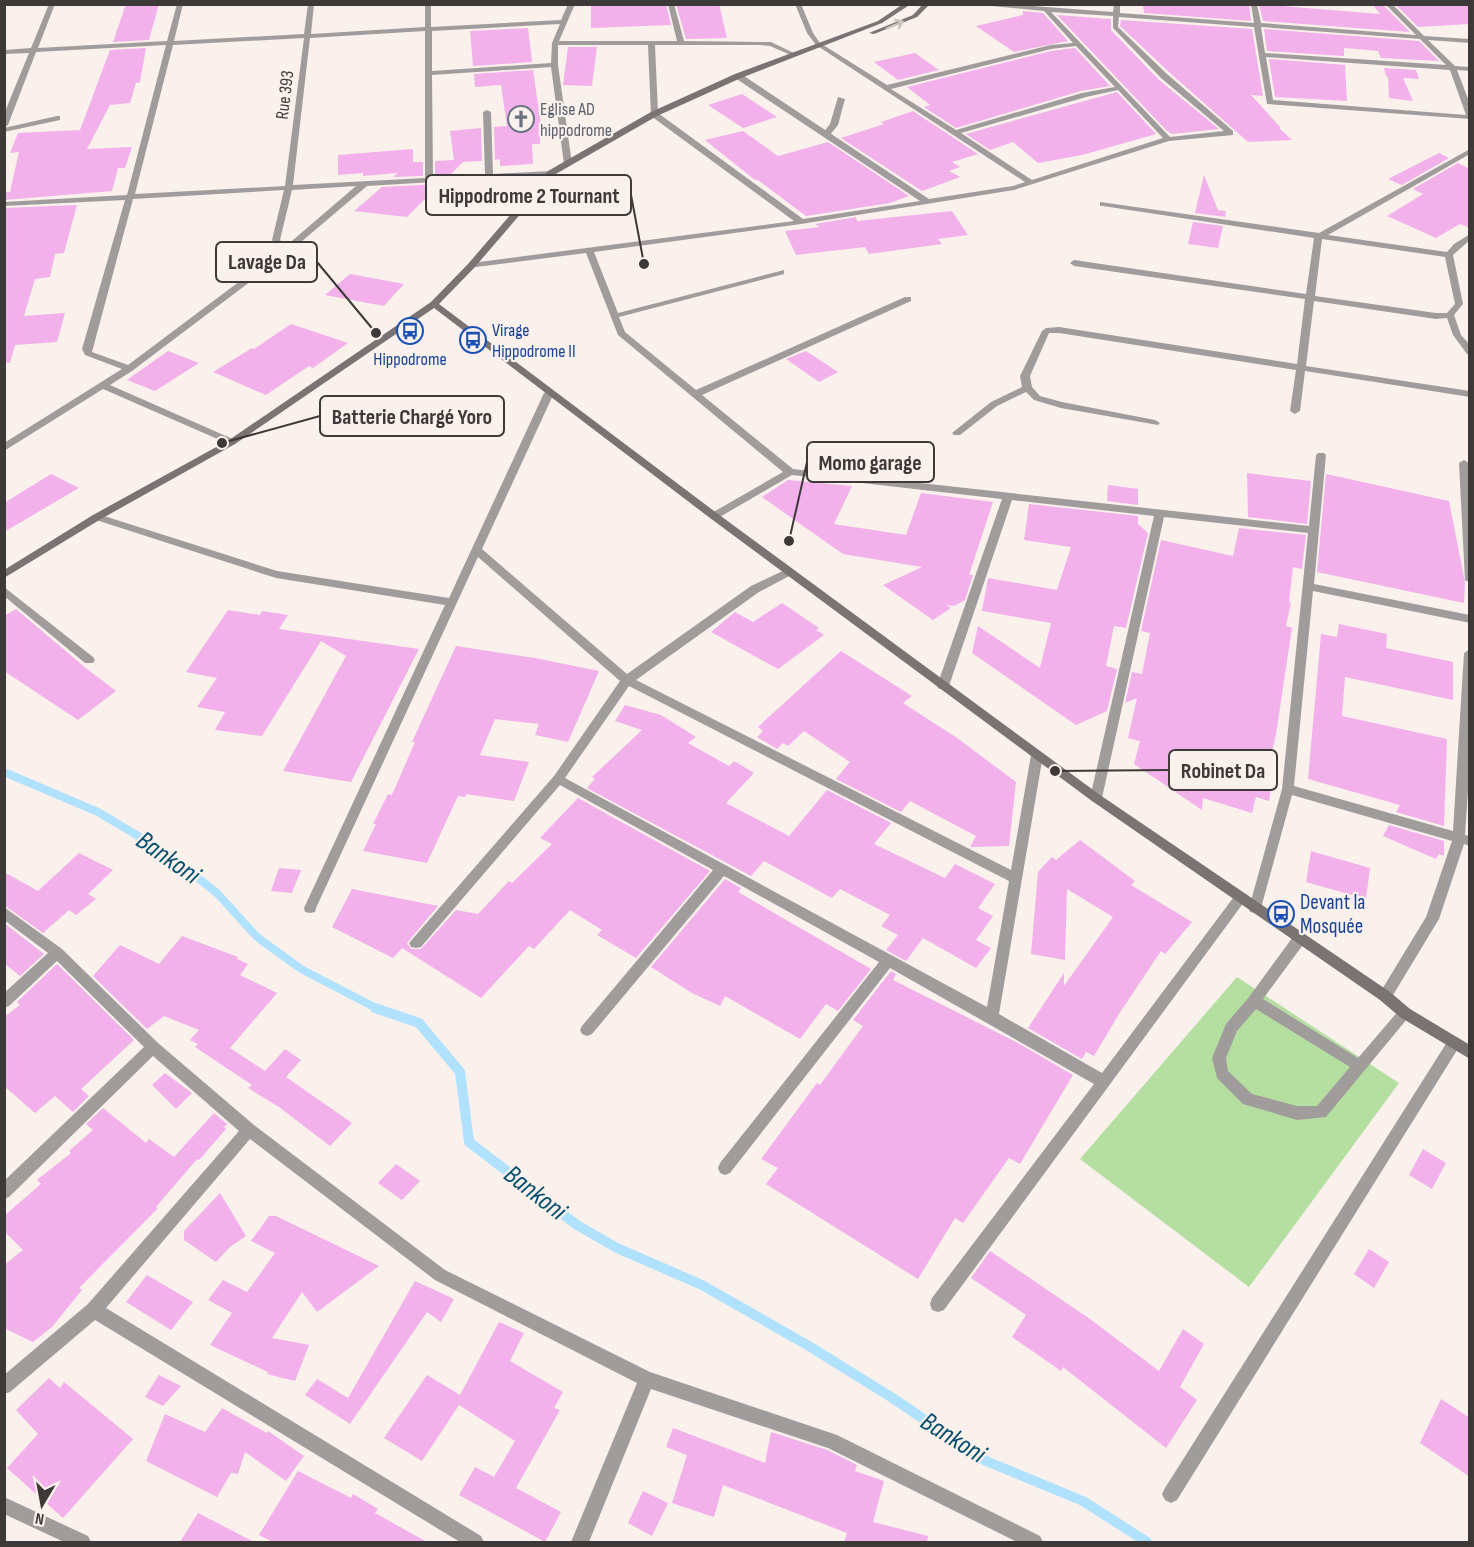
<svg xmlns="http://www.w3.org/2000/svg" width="1474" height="1547" viewBox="0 0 1474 1547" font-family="'Sofia Sans Condensed',sans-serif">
	<rect width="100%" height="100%" fill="#faf0ec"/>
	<path fill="#b5dfa1" d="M1237,977L1399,1083L1249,1287L1080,1159Z"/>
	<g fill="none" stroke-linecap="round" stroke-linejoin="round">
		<path stroke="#b1e2fd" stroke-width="8" d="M4,772L98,812L165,852L217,893L257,937L301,969L378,1009"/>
		<path stroke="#b1e2fd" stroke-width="10" d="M375,1008L419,1023L460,1072L469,1142L577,1225L617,1248L702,1285L809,1346L891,1397L986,1461L1083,1501L1147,1542"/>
	</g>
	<g fill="#f2b1ea">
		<path d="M126,4H159L149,40L113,42Z"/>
		<path d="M591,4H666L671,25L591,28Z"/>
		<path d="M676,4H719L727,38L686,39Z"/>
		<path d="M1143,4H1249L1251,21L1144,13Z"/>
		<path d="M1259,4L1380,14L1373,5H1383L1410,32L1263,21Z"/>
		<path d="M1470,4V24L1418,27L1396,5Z"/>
		<path d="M1023,11L1043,13L1068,41L1014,52L976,26L1023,15Z"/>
		<path d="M1057,15L1111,19V30L1159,80L1219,129L1172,134L1167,131Z"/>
		<path d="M1121,20L1252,29L1263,96L1251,95L1281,128H1279L1292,140L1248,142L1169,72L1120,26Z"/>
		<path d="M528,28L532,62L473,66L470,31Z"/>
		<path d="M1264,29L1419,41L1439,61L1381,58L1378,51L1344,48V56L1267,51Z"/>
		<path d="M568,47H597L592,86L563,85Z"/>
		<path d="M146,48L140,82L136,83L130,103L110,105L87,149L132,147L125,168H118L112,191L4,200V192H10L19,152L10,153L18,133L80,130L110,50Z"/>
		<path d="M1075,48L1110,86L1081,91L956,128L924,107L930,105L907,87L1051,51Z"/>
		<path d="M915,53L939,70L898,80L874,62Z"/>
		<path d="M1269,59L1345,65L1347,101L1275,97Z"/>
		<path d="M1384,68L1416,70L1419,79L1403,78L1413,101L1389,98L1388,77L1386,76Z"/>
		<path d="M533,70L541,125L540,144H532L533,164L500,166V159L495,160L494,127L507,126L501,85L475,87L474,74Z"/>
		<path d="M1117,92L1156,134L1082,155L1038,163L1013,142L990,150L966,134Z"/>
		<path d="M742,94L777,117L743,128L708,105Z"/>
		<path d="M913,111L978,154L952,162L960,167L949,171L960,177L922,191L841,138L884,124L881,122Z"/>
		<path d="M481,128L482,161L463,162L451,174L435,175V161L454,160L450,131Z"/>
		<path d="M743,131L778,156L828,142L909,196L890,203L806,216L758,180H755L705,140Z"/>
		<path d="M413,149V162H423V176L393,177L398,173L363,176V173L338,175V155Z"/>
		<path d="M1439,153L1449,158L1402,185L1388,179Z"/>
		<path d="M1458,163L1470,169V228L1460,224L1436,238L1387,216L1423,194L1413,189Z"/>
		<path d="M1204,175L1218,210L1226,211L1225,217L1195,213Z"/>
		<path d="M440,184L407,217L354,211L382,187Z"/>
		<path d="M77,205L64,253L55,254L50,277L35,279L24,316L65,313L57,342L15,345L10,363L4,362V208Z"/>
		<path d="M952,211L968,235L938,239L942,244L869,254L865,247L796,255L785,231L820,227L815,224L856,217L857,221Z"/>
		<path d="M1193,222L1223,226L1218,248L1188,244Z"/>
		<path d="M350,274L404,284L384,306L325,295Z"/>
		<path d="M291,324L348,343L313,368L309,366L266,395L213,372L252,348L254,349Z"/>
		<path d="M168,351L199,363L155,391L127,380Z"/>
		<path d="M806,351L838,372L819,382L786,359Z"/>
		<path d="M1247,473L1311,481L1307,524L1248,517Z"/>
		<path d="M51,474L79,488L4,532V503Z"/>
		<path d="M1326,474L1449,501L1465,582L1464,603L1317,572Z"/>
		<path d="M788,480L852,486L834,524L906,535L921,493L993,502L969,575H973L965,600L954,606L946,605L951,608L933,620L883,585L922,567L843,554L762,497Z"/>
		<path d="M1108,485L1138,489V505L1107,501Z"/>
		<path d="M1029,504L1138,516V524L1148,533L1126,628L1114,626L1106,666L1117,669L1107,711L1076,725L972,653L978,626L1040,668L1051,623L982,611L988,578L1057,590L1071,547L1024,540Z"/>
		<path d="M1239,528L1306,535L1302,569L1293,567L1289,602L1291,603L1286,626L1292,628L1276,734L1266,778L1272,780L1269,801L1256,797L1252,813L1203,798L1202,810L1134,764L1140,741L1128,738L1137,698L1125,703L1132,672L1142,674L1150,633L1141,631L1161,540L1233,556Z"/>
		<path d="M782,603L819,628L816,630L824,635L778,669L711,632L735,612L753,622Z"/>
		<path d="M16,609L87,669L116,691L78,720L4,671V616Z"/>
		<path d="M228,610L260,615L262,611L288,615L279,629L419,649L351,782L283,771L346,656L321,641L262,736L215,730L225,712L197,707L217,678L186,672Z"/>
		<path d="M1339,624L1387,634L1386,648L1453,662V700L1345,677L1342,716L1447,739L1444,826L1396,812L1400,805L1308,779L1321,634L1337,637Z"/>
		<path d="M456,646L535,658L599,671L568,742L535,735L539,724L495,719L480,755L529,762L514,801L466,794L465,797L458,796L427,863L363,851L376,824H373L388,794L392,795L415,742H412Z"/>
		<path d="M841,651L912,696L903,703L957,738L1016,782L1009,846L970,847L976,836L910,801L901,812L836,779L850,762L804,731L788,746L783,743L777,749L757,737L763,731L758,727Z"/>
		<path d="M625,705L661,715L696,737L688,743L729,766L734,761L754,773L726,803L789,836L827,790L891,823L874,844L945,878L955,864L995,884L978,908L993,916L976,940L991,948L976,968L923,938L906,961L886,950L898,935L881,926L890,915L840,889L832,898L764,861L751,876L587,788L595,779L592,777L642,730L615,721Z"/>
		<path d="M578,798L710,871L636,958L597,935L602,930L570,910L534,949L529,946L481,998L402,948L393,958L332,927L352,889L438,906L407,943L411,949H421L456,910L478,914L509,881L512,883L552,844L540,838Z"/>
		<path d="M1389,825L1444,841V856L1439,854L1436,859L1383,836Z"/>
		<path d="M1080,840L1135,881L1131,885L1192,922L1165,954L1161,951L1119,1014L1094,1056L1086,1052L1082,1059L1028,1028L1064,973V986L1113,917L1067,889L1065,960L1031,954L1038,872L1052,857L1056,860Z"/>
		<path d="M1311,851L1370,868L1366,899L1306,882Z"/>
		<path d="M79,853L113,870L88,894L96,899L76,915L69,910L43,933L4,905V872L38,891Z"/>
		<path d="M279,868L301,870L292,893L271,891Z"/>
		<path d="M725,879L741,888L738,892L871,969L838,1011L826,1004L800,1039L725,996L720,1006L692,993L651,967Z"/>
		<path d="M4,923L44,954L20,976L4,963Z"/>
		<path d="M182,936L238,957L237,959L248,964L240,975L277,993L230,1048L265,1071L285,1049L301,1060L286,1077L352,1123L330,1146L279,1107L248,1088L252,1085L195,1047L198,1044L190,1040L199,1030L164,1016L147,1029L93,976L120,945L159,964Z"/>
		<path d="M57,964L134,1040L81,1089L89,1096L73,1112L55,1096L35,1113L4,1086V1017L20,1005L17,1002Z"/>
		<path d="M891,971L896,974L893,980L1018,1043L1073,1075L1020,1164L1009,1158L963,1223L955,1218L918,1279L766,1184L778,1168L761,1159L817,1083L820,1085L863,1026L853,1020Z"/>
		<path d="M165,1073L192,1093L176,1109L152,1085Z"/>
		<path d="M103,1108L146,1143L149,1139L174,1157L214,1113L227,1124L224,1127L226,1129L199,1160L197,1159L156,1207L158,1208L79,1288L82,1290L52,1327L33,1342L4,1328V1265L23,1250L4,1231V1216L41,1184L37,1180L71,1153L69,1151L93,1130L86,1124Z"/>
		<path d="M1423,1149L1446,1163L1432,1189L1409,1175Z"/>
		<path d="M396,1164L420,1181L402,1200L378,1183Z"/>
		<path d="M220,1193L246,1236L230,1247L216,1262L184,1240V1231Z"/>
		<path d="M269,1216H276L379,1266L317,1312L302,1292L272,1338L309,1345L295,1381L267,1374L268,1372L210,1345L232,1313L208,1300L223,1280L247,1292L275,1253L251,1241Z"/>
		<path d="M1369,1249L1389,1262L1374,1288L1354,1274Z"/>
		<path d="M990,1251L1090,1319L1159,1371L1183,1329L1204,1344L1180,1387L1197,1400L1166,1448L1063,1367L1061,1371L1012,1337L1026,1315L971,1278Z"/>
		<path d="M147,1275L193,1302L171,1330L126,1302Z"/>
		<path d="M415,1281L454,1299L441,1322L427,1312L350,1424L305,1395L317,1379L348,1398Z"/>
		<path d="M499,1322L524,1333L510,1361L563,1392L554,1408L560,1410L516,1488L561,1512L545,1542L459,1495L475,1467L494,1477L515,1441L459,1405L422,1461L384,1438L427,1375L460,1395Z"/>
		<path d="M159,1375L181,1386L163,1406L145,1397Z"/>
		<path d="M49,1378L60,1388L64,1382L133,1439L63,1518L7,1468L38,1434L16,1410Z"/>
		<path d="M1441,1399L1470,1418V1477L1420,1443Z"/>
		<path d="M222,1408L267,1433L268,1431L304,1456L286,1481L245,1452L238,1474L231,1473L217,1497L146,1461L165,1414L205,1432Z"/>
		<path d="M673,1428L765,1463L771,1432L827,1450L857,1465L855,1471L884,1481L873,1522L928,1536L927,1542H844L847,1533L723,1485L714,1517L672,1503L687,1455L666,1447Z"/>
		<path d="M298,1471L351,1498L353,1494L378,1509L375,1513L427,1542H273L259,1535Z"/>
		<path d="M643,1491L668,1503L652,1536L628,1523Z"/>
		<path d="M198,1513L254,1542H180Z"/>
	</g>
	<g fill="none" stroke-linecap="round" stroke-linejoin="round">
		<g fill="#a19c9c" fill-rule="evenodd">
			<path d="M838,97L845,99L838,125L829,136H823L822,134L830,124Z"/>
			<path d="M57,116H60V120L4,132V128Z"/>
			<path d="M1300,933L1305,934L1307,938L1305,942L1263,999L1358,1058L1400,1009L1405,1007L1410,1009L1412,1013L1326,1117L1297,1120L1243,1104L1217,1078L1212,1058L1226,1024L1249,997L1295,934ZM1256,1009L1350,1067L1317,1106H1297L1252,1094L1228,1071L1226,1058L1237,1031Z"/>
		</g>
		<g fill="#a19c9c" fill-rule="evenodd">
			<path d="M49,4H55L38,48L167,41L177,4H183L174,41L304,34L308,4H314L311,34L425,27V4H431V27L561,20L568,4H575L559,41H677L668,4H674L684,41L771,42L796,54L793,56L770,46L760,45H655L658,113L803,219L920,201L735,78V74H741L929,199L1013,186L1025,182L816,45L807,33L795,4H801L813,33L820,43L887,85L1051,45L1073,43L1044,11L970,4H1006L1113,12L1114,4H1120V13L1254,23L1251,4H1257L1261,23L1416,35L1385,4H1392L1424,36L1470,39V43L1428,40L1455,66L1470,67V71L1457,70L1470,104V119L1267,104L1254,27L1119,17L1118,27L1167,74L1233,131V135L1169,141L1014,190L801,224L594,252L618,313L784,270V274L619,317L625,332L696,390L905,297H911V301L702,395L793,469L1309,526L1316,455L1318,453H1324L1326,455L1314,584L1470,615V623L1313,591L1294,786L1453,831L1464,653L1470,649V762L1465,835L1470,836V846L1464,844L1439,919L1390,1000L1385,1002L1380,1000L1378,996L1426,917L1452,841L1292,795L1261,908L1260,912L1255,913L1250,912L1249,908L1282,789L1308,533L1164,517L1102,798L1100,801H1092L1090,798L1154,516L1012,500L949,686L947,689H939L937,686L1002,499L792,475L718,518H710V514L783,472L618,335L586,253L468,268V264L471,263L794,221L651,116L648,45H558V65L572,164L568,166L564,164L551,67L432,75L433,177L485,174L483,112L487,110L491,112L493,174L551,171L555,173L554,175L367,186L288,253L132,371L110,385L235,440V444H229L103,389L4,451V443L122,369L85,355L82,349L125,200L4,206V202L127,195L166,45L36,52L8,125L4,127V114L29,53L4,54V50L31,48ZM1051,12L1113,16V28L1161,78L1224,131L1170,137ZM560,24L552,43L551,63L432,71V31ZM1261,27L1420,39L1446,65L1265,53ZM425,31V178L293,185L310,38ZM304,38L285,186L135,194L173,45ZM1076,46L1115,87L1082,93L956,130L891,89L1051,49ZM1266,57L1450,70L1466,115L1273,100ZM1118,90L1163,138L1032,180L961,133L1086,97ZM356,186L286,246L280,240L292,190ZM284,190L272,240L280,251L128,365L92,352L133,199Z"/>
			<path d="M1470,149V154L1328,235L1447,252L1454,244L1470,234V240L1453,255L1463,304L1454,315L1461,335L1470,345V355L1467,354L1453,335L1447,318L1436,319L1314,301L1306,366L1470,391V397L1305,371L1300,411L1295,414L1290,411L1296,370L1059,333H1049L1030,376L1032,387L1040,396L1062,402L1155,420L1160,423L1158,425L1061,408L1034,400L1026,392L997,406L960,435H954L952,433L991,402L1022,387L1020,376L1042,331L1046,328L1059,327L1297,364L1305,299L1074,266L1070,263L1074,260L1306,294L1314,238L1103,206H1100V202L1319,233ZM1322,239L1445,257L1455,304L1447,313H1436L1315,296Z"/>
			<path d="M549,390L554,393L482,549L627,674L751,586L789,568L794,572L793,574L759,592L636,680L1011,870L1031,755L1033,752H1041L1043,755L999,1014L1102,1073L1236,894L1241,893L1246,894L1247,898L944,1310L938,1312L932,1310L930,1304L932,1298L1094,1084L890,968L730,1173L725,1175L720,1173L718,1168L720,1163L879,962L724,876L592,1034L587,1036L582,1034L580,1030L582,1026L713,870L560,785L421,947L416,948L411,947L409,943L554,776L620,681L478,557L316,908L315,912L310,913L305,912L304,908L445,605L276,578L93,519L92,517L93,515H101L277,571L449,598L544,393ZM629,686L1009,881L987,1007L565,778Z"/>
			<path d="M1464,460L1469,463L1470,474V583L1465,580L1459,463Z"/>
			<path d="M4,587L93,657L95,660L93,663H85L4,596Z"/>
			<path d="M4,907L62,949L158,1043L254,1125L445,1270L650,1372L837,1435L1040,1536L1043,1542H1017L828,1448L651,1389L589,1542H571L637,1383L435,1280L250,1139L106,1308L481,1536L484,1542H460L95,1320L10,1392L4,1394V1375L88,1304L239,1131L153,1056L9,1197L4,1199V1181L144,1047L57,961L9,1006L4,1008V993L48,953L4,920Z"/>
			<path d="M1454,1037L1459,1039L1461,1043L1459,1047L1177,1500L1171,1503L1165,1500L1162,1494L1165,1488L1449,1039Z"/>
			<path d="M4,1497L88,1536L91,1542H64L4,1514Z"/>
		</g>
		<g fill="#7a7373" fill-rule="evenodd">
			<path d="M903,4H911L882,23L741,78L657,116L554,175L474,268L439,304L718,514L1100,795L1390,992L1410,1009L1470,1045V1059L1400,1017L1380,1000L1092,801L710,518L434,308L235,444L101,519L4,578V570L93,515L229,440L431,302L468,264L548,171L651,112L735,74L878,21Z"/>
			<path d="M923,4H930L917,17L874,34L869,33L913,15Z"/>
		</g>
	</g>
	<defs><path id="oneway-shaft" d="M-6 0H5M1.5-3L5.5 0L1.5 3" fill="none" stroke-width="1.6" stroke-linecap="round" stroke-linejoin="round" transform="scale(1.5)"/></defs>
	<use stroke="#cdc4c2" href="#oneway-shaft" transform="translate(895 25) rotate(-23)"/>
	<defs>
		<symbol id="church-ring" viewBox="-11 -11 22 22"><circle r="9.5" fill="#faf0ec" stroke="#6b7280" stroke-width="1.5"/><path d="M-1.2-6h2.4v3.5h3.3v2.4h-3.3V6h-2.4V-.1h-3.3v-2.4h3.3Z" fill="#6b7280"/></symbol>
		<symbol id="bus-ring" viewBox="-11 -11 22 22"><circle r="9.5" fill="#faf0ec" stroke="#1a4fb4" stroke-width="1.5"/><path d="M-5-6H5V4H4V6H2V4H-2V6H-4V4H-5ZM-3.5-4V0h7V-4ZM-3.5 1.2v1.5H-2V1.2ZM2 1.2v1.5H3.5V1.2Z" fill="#1a4fb4"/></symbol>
	</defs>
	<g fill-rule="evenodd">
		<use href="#church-ring" x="506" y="104" width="30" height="30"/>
		<use href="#bus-ring" x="395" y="316" width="30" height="30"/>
		<use href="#bus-ring" x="458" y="325" width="30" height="30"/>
		<use href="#bus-ring" x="1266" y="899" width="30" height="30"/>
	</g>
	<g text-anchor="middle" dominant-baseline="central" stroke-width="4.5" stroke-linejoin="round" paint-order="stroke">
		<g font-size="18" fill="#3d3938" stroke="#faf0ec">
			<text transform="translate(285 95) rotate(-83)">Rue 393</text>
		</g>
		<g font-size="18" fill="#5b616d" stroke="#faf0ec" text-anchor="start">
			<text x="540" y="109">Eglise AD<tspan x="540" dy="21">hippodrome</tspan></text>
		</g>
		<g font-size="18" fill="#164399" stroke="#faf0ec" text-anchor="start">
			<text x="492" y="330">Virage<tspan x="492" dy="21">Hippodrome II</tspan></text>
			<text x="410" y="359" text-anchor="middle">Hippodrome</text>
		</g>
		<g font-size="21" fill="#164399" stroke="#faf0ec" text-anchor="start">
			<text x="1300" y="902">Devant la<tspan x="1300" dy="24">Mosquée</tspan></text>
		</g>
		<g font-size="27" font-style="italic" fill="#044f6d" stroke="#faf0ec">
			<text transform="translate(168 858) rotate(35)">Bankoni</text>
			<text transform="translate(535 1193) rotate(38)">Bankoni</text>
			<text transform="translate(953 1438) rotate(32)">Bankoni</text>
		</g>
	</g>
	<path fill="none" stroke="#3d3938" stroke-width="2" d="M644 264L631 195M376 333L317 262M222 443L320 416M789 541L807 462M1055 771L1169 770"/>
	<g fill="#3d3938" stroke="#faf0ec" stroke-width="2">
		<circle cx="644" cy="264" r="6"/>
		<circle cx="376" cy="333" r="6"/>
		<circle cx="222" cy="443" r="6"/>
		<circle cx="789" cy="541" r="6"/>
		<circle cx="1055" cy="771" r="6"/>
	</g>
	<g fill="#faf0ec" stroke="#3d3938" stroke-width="2">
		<rect x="426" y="175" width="205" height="40" rx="6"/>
		<rect x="216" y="242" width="101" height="40" rx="6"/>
		<rect x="320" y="396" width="184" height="40" rx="6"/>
		<rect x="807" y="442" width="127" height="40" rx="6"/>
		<rect x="1169" y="750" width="108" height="40" rx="6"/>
	</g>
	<g font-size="22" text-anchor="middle" font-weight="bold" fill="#3d3938">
		<text x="529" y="203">Hippodrome 2 Tournant</text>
		<text x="267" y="269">Lavage Da</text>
		<text x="412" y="424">Batterie Chargé Yoro</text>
		<text x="870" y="470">Momo garage</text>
		<text x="1223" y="778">Robinet Da</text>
	</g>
	<rect width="1474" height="1547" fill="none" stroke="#3d3938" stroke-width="12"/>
	<g transform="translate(42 1505) rotate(190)" stroke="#faf0ec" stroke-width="4.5" paint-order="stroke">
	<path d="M0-4.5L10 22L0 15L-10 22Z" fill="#3d3938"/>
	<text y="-9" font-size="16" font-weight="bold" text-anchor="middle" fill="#3d3938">N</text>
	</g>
</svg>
